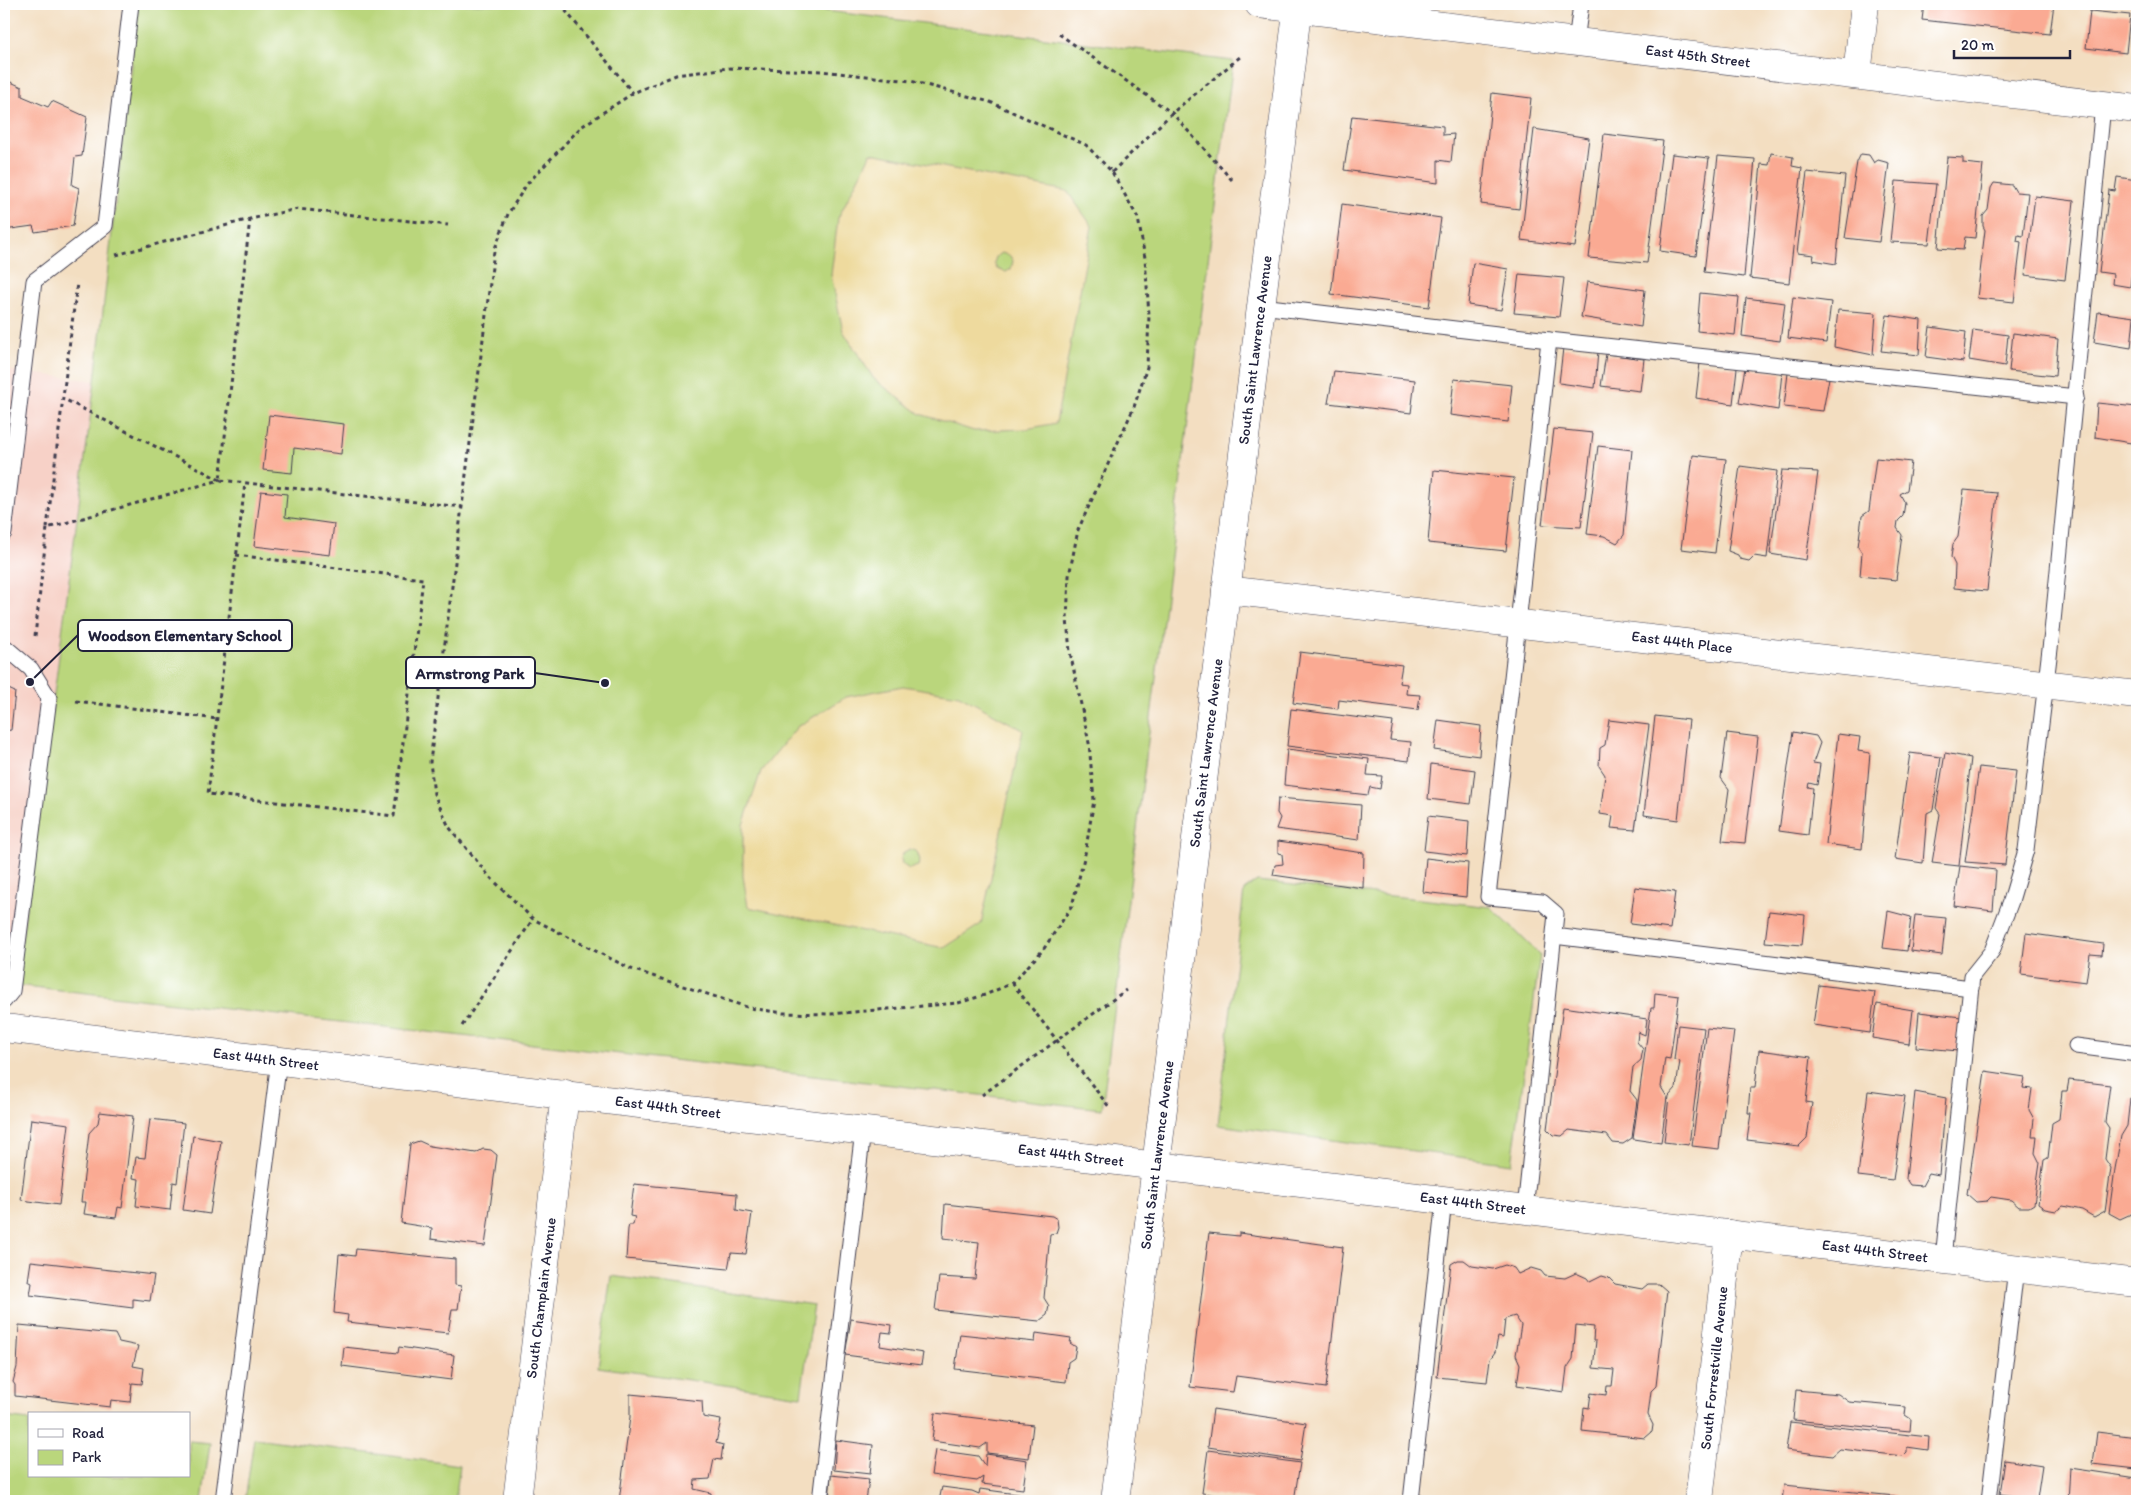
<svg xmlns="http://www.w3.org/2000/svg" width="2141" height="1505" viewBox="0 0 2141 1505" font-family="Itim,sans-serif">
	<rect width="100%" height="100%" fill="#fff"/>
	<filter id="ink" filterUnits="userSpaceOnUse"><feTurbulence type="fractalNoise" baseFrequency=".02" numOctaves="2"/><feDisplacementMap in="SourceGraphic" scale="10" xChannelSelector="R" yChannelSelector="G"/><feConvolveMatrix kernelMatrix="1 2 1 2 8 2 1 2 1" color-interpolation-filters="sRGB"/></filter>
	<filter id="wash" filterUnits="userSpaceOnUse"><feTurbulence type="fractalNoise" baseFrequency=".0096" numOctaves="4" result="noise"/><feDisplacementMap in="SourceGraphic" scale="20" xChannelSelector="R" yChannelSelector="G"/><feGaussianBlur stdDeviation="1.12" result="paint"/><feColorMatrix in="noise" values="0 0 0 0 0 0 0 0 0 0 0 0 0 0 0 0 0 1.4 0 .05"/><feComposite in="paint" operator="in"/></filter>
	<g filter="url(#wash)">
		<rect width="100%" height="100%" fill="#f3dec1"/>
		<path fill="#f7d1c7" d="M4,370L95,381L16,985L4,983Z"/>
		<g fill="#bad67c" stroke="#6e7c5c">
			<path d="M138,4H769L1233,61L1102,1109L16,985L95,381Z"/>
			<path d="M1257,881L1491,907L1540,955L1512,1164L1218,1125L1244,890Z"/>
			<path d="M611,1276L814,1305L801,1396L598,1367Z"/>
			<path d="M4,1417L29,1420V1476H189V1441L210,1443L202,1501H4Z"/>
			<path d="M254,1438L460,1465L455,1501H245Z"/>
		</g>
		<g fill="#eeda9e" stroke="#887e6c" fill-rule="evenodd">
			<path d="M871,153L1067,191L1092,226L1056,423L1026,429L974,431L920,414L874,379L843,331L831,275L838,218ZM1002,253L1010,256L1013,261L1011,269L1006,272L997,269L994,263L996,257Z"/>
			<path d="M903,686L959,695L1023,730L981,924L944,948L748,907L743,876V825L761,771L797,727L846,697ZM910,849L917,852L920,860L918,866L909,869L902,864L901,858L904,852Z"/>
		</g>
		<g id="blocks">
			<g fill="#faaa93">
				<path d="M1924,4H2054L2050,34L1922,20Z"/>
				<path d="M2090,11L2130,15L2126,53L2086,48Z"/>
				<path d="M4,79L22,87V96L48,107L52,101L87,117L82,156L75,157L72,185L79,188L73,226L35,232L33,226L4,230Z"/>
				<path d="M1492,93L1531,98L1519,209L1481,204Z"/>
				<path d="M1352,116L1443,126V135L1454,134L1451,162L1438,160V183L1344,170Z"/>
				<path d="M1534,129L1589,138L1575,247L1521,240Z"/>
				<path d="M1604,134L1663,141L1647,263L1589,258Z"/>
				<path d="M1771,153L1793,157L1792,166L1802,168L1789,283L1750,278L1761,164L1769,165Z"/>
				<path d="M1672,154L1709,158L1696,256L1660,251Z"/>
				<path d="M1861,154L1869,155L1874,163L1878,160L1889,163L1879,242L1845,238L1857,162Z"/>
				<path d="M1718,156L1755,159L1744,277L1704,272Z"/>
				<path d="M1947,157L1963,158V163L1983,165L1975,238L1965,237L1963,250L1938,248Z"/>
				<path d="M1807,172L1845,176L1836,264L1813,260L1814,255L1797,253Z"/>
				<path d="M2117,177L2137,180V230L2130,287L2112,284L2113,274L2099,272L2109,190L2115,191Z"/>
				<path d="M1896,181L1936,184L1929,244L1890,242Z"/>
				<path d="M1994,183L2012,185L2016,192L2028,193L2023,236L2018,235L2017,241L2021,242L2014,302L1977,298L1985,230L1983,226V216L1988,210L1991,188Z"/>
				<path d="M2035,196L2074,201L2065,280L2025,275Z"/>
				<path d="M1342,204L1441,218L1429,307L1331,294Z"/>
				<path d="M1473,263L1508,269L1501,310L1468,305Z"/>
				<path d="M2136,268L2137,269V288L2134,287Z"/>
				<path d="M1519,274L1564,278L1559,317L1514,313Z"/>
				<path d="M1587,282L1645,290L1641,327L1581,317Z"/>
				<path d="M1700,293L1739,297L1735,335L1697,331Z"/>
				<path d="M1793,297L1831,302L1826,343L1788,338Z"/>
				<path d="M1746,298L1785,303L1780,341L1742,336Z"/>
				<path d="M1838,310L1876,313L1873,355L1834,347Z"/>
				<path d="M2098,312L2134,317L2131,348L2094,342Z"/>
				<path d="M1887,315L1921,320L1919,355L1881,351Z"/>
				<path d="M1930,327L1966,332L1963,362L1926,357Z"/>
				<path d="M1973,330L2008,335L2005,366L1969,360Z"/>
				<path d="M2013,333L2058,339L2055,376L2009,371Z"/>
				<path d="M1563,348L1598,351L1595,388L1559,383Z"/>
				<path d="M1606,354L1644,359L1640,391L1601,386Z"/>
				<path d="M1700,363L1737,368L1733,404L1696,398Z"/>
				<path d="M1745,368L1782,373L1778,410L1739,403Z"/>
				<path d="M1334,371L1415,380L1411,413L1328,403Z"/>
				<path d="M1788,373L1829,378L1823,411L1784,407Z"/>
				<path d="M1454,379L1512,385L1508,422L1450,415Z"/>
				<path d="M2097,403L2137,407V444L2095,437Z"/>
				<path d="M269,415L344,424L341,454L294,448L292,473L263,470Z"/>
				<path d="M1554,429L1593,433L1581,527L1542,525Z"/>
				<path d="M1598,446L1632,450L1624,535L1617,543L1604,536L1587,534Z"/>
				<path d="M1693,455L1726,459L1715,553L1681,549Z"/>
				<path d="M1876,458L1911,462L1907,490L1900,494L1905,503L1903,516L1898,521L1897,528L1902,535L1896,580L1860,576L1862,553L1858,547L1862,516L1869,511Z"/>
				<path d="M1740,466L1777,471L1767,558L1754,556L1749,561L1740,559L1738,555L1728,551Z"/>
				<path d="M1434,470L1514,478L1506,551L1428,543Z"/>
				<path d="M1782,470L1818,472L1806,560L1770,554Z"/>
				<path d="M1964,490L1997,493L1987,591L1954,588L1955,565L1951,557L1953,544L1958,537Z"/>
				<path d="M261,491L287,494L285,517L334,524L330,555L254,546Z"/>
				<path d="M1300,652L1402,665L1399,683L1407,684L1406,694L1420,695L1418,710L1339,700L1338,709L1293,703Z"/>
				<path d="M4,687L15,692L11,730L4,731Z"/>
				<path d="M1291,709L1393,722L1390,740L1411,742L1409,761L1287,746Z"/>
				<path d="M1655,716L1689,720L1678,820L1644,815Z"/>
				<path d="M1438,720L1481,726L1479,756L1434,750Z"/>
				<path d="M1609,720L1649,725L1635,830L1611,828L1613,816L1600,814L1605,775L1599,766L1600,748L1605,745Z"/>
				<path d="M1793,732L1816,736L1820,743L1813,763L1820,764L1817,785L1809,783L1808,787L1813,788L1808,835L1779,831Z"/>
				<path d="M1727,733L1758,737L1745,843L1722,841L1729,789L1721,778Z"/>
				<path d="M1838,734L1860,737L1858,751L1870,753L1862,849L1826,844Z"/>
				<path d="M1287,749L1369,759L1367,775L1382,776L1380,789L1370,787L1368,795L1284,785Z"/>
				<path d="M1910,753L1941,757L1933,810L1927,813L1923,863L1895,859Z"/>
				<path d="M1945,753L1971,758L1959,866L1932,863L1940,814L1936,808Z"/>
				<path d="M1431,764L1475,770L1471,804L1428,799Z"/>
				<path d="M1979,767L2016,771L2005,865L1965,862Z"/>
				<path d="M1278,798L1361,805L1359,840L1276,829L1280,818L1277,813Z"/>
				<path d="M1428,816L1469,821L1467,856L1424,851Z"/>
				<path d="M1278,841L1364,853L1363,888L1273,875L1275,865L1283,864L1282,854L1278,853Z"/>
				<path d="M1426,858L1468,863L1466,897L1423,892Z"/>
				<path d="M1960,866L1996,870L1993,911L1954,906Z"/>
				<path d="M1635,887L1675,892L1670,929L1630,924Z"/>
				<path d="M1769,911L1805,915L1802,945L1765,942Z"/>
				<path d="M1888,911L1911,917L1907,951L1883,948Z"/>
				<path d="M1915,915L1946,918L1942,955L1911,951Z"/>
				<path d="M2026,933L2103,944L2102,955L2090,954L2086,982L2021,974Z"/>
				<path d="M1819,985L1875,992L1870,1033L1813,1025Z"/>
				<path d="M1655,993L1679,996L1670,1059L1665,1058L1661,1087L1667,1097L1661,1143L1633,1139L1651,1008H1654Z"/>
				<path d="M1877,1004L1913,1010L1909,1044L1872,1038Z"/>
				<path d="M1563,1007L1647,1019L1645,1035L1638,1032L1637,1042L1643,1049L1641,1060L1633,1067L1630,1091L1637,1100L1632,1138L1623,1144L1613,1143L1607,1135L1569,1130L1562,1136L1553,1135L1547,1129Z"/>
				<path d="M1919,1012L1961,1017L1958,1051L1916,1047Z"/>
				<path d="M1678,1025L1704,1028L1689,1145L1664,1142L1669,1096L1676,1088L1680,1061L1674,1060Z"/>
				<path d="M1707,1028L1734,1031L1719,1149L1692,1146Z"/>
				<path d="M1759,1050L1811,1057L1806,1102L1812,1103L1807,1138L1799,1146L1747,1140L1751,1113H1748L1750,1088H1755Z"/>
				<path d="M1985,1071L2025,1077L2023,1088L2032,1089L2029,1110L2034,1119L2032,1136H2037L2035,1153L2040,1163L2034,1204L2029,1207H2019L2011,1200L1991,1197L1987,1201L1976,1202L1967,1194Z"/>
				<path d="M2069,1080L2110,1085L2105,1122L2109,1128L2105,1159L2111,1168L2105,1211L2094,1217L2082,1210L2063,1206L2056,1211L2045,1209L2038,1204L2044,1160L2048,1158L2052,1123L2059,1119L2062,1091H2067Z"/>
				<path d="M1868,1091L1905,1096L1893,1180L1858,1176Z"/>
				<path d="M1915,1092L1946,1098L1939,1175L1929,1173L1922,1186L1910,1185L1906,1179Z"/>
				<path d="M2130,1098H2137V1215L2131,1214L2120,1219L2109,1213L2115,1169L2121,1136L2127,1126Z"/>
				<path d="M100,1112L133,1116L122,1208L118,1207L116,1218L84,1214L86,1202H81L89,1133L98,1123Z"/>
				<path d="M31,1119L69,1124L59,1205L21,1200Z"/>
				<path d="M150,1119L184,1123L177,1183L173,1182L170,1210L136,1206L139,1179L133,1178L136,1157L145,1158Z"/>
				<path d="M193,1136L221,1141L210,1214L183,1210Z"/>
				<path d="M419,1141L430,1146L476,1153L483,1149L491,1150L497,1155L485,1246L431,1239L432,1228L401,1223L410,1144Z"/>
				<path d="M634,1184L737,1194L736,1210L752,1213L746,1254L731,1253L728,1269L626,1259L628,1229L629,1225H633L635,1217L630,1216Z"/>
				<path d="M945,1204L1052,1216L1057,1219L1058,1227L1056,1233L1050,1234L1044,1298L1049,1306L1047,1315L1039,1321L935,1310L939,1277L975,1279L979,1242L943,1238Z"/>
				<path d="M1209,1233L1239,1236V1233L1343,1247L1326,1388L1236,1376L1233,1392L1190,1387Z"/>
				<path d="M356,1249L455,1259V1285L461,1286L458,1309H452L448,1333L347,1322L348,1315L334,1313L339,1254L355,1256Z"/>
				<path d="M1458,1260H1464L1472,1266L1493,1269L1505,1265L1514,1268L1518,1274L1531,1268L1541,1271L1545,1276L1565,1278L1576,1273L1587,1278L1590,1282L1602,1276L1609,1278L1615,1284L1642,1289L1648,1284H1659L1667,1291L1656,1386L1651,1391L1648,1415L1653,1425L1652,1432L1645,1438L1582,1431L1584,1407L1589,1408L1591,1393L1606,1395L1607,1386H1612L1614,1370L1593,1368L1596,1341H1593L1594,1327L1576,1325L1573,1359L1567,1368L1564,1392L1517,1385L1520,1364L1516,1355L1521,1325L1515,1316L1505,1319L1503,1338L1498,1337L1495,1352L1490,1359L1487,1382L1437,1377L1451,1264Z"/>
				<path d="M31,1261L154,1275L150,1301L133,1299V1308L30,1295L32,1283L28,1281Z"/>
				<path d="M851,1319L892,1325L891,1333L882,1332L880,1346L923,1353L921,1365L845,1355Z"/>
				<path d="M19,1325L115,1334L119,1342L138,1346L133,1366L144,1368L142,1384L132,1383L130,1402L111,1400L110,1407L15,1396V1385L13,1382L17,1367Z"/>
				<path d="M1036,1333L1071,1338L1070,1343L1076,1347L1074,1358L1068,1362L1066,1382L955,1369L960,1334L1035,1342Z"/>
				<path d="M344,1347L398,1353L399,1347L454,1355L451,1380L342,1366Z"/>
				<path d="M1796,1390L1838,1394L1849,1402L1906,1407L1905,1415L1911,1419L1910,1431L1793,1420Z"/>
				<path d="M630,1394L702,1401L703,1417L721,1420L716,1443L723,1445L721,1460L714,1459L710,1479L695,1480L694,1489L711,1493V1501H619L630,1417Z"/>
				<path d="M1213,1409L1306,1423L1300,1461L1208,1447Z"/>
				<path d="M935,1413L1033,1425L1029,1458L987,1453V1443L980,1448L932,1441Z"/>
				<path d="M1790,1422L1929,1437L1928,1450L1907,1447V1452L1903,1456L1840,1449L1832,1456L1786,1450Z"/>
				<path d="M2097,1432L2137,1437V1469L2093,1464Z"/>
				<path d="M836,1440L873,1445L870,1474L834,1470Z"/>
				<path d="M935,1450L978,1456L985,1466L986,1454L1027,1460L1023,1489L982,1484L983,1477L977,1481L931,1475Z"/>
				<path d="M1208,1450L1300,1463L1294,1501H1260L1202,1493Z"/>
				<path d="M2005,1460L2042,1466L2037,1499L2000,1494Z"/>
				<path d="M2070,1468L2137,1478V1501H2068Z"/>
				<path d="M831,1475L869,1479L866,1501H829Z"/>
				<path d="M1784,1485L1895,1496L1898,1501H1782Z"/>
				<path d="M942,1487L972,1491L979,1494L980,1489L1024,1495L1023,1501H939Z"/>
			</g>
		</g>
	</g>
	<g filter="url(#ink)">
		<use href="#blocks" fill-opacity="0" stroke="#413e4f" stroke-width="1"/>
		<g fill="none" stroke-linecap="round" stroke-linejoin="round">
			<defs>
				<g id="service">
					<path d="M1576,42L1581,4"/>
					<path d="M1261,306L1549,340L2076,397"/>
					<path d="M4,533L34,281L105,226L131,4"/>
					<path d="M4,646L31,669L49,698L12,991L4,1001"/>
					<path d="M1554,936L1971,988"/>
					<path d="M2076,1046L2137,1054"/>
					<path d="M1525,1210L1556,914L1542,902L1488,897L1549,340"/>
					<path d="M1943,1259L1972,976L1992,951L2011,901L2026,850L2052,632L2103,105"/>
					<path d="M223,1501L279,1060"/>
					<path d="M820,1501L863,1130"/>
					<path d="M1411,1501L1444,1200"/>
					<path d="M1989,1501L2016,1268"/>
				</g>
				<g id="minor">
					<path d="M1259,4L2137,109"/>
					<path d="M1857,75L1865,4"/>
					<path d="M1226,590L2137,695"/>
					<path d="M4,1028L2137,1283"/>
					<path d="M517,1501L565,1094"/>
					<path d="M1115,1501L1298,4"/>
					<path d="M1699,1501L1729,1234"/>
				</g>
			</defs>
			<use href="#service" stroke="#413e4f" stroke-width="17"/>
			<use href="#minor" stroke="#413e4f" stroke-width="29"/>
			<g stroke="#413e4f" stroke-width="3" stroke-dasharray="4 4" stroke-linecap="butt">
				<path d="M560,4L633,93"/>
				<path d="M1059,34L1172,113L1232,180"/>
				<path d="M729,68L821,71L911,81L990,102L1086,145L1112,172L1138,218L1145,258L1149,315L1147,367L1134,407L1078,530L1069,576L1067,619L1070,652L1089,743L1094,800L1085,854L1072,906L1043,950L1012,983L985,995L958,1003L831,1014L783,1013L750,1008L631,969L533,919L489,876L449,827L434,794L430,762L494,251L508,214L527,184L581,127L633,93L676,75Z"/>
				<path d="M1112,172L1172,113L1240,57"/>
				<path d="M250,219L220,480L462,507"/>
				<path d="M116,255L250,219L298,209L448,225"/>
				<path d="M47,528L77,283"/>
				<path d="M236,555L423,579L394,816L208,794C220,690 233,586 245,483"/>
				<path d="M35,636L47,528L220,480L64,399"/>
				<path d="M76,701L217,719"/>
				<path d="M1012,983L1110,1108"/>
				<path d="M462,1026L533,919"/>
				<path d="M982,1095L1126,990"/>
			</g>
			<use href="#service" stroke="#fff" stroke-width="15"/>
			<use href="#minor" stroke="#fff" stroke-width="28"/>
		</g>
	</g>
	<g text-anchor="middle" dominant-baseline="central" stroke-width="4" stroke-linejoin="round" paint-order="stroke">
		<g font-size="15" fill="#22223b" stroke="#fff">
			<text transform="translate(1698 56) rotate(7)">East 45th Street</text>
			<text transform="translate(1255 350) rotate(-83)">South Saint Lawrence Avenue</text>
			<text transform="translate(1682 642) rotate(7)">East 44th Place</text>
			<text transform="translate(1206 753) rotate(-83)">South Saint Lawrence Avenue</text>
			<text transform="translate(266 1059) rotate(7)">East 44th Street</text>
			<text transform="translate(668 1107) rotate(7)">East 44th Street</text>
			<text transform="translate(1071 1155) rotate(7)">East 44th Street</text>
			<text transform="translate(1157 1155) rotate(-83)">South Saint Lawrence Avenue</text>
			<text transform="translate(1473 1203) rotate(7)">East 44th Street</text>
			<text transform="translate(1875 1251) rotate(7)">East 44th Street</text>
			<text transform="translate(541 1298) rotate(-83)">South Champlain Avenue</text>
			<text transform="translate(1714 1368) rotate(-84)">South Forrestville Avenue</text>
		</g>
	</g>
	<path fill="none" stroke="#22223b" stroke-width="2" d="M30 682L78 635M605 683L535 673"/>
	<g fill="#22223b" stroke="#fff" stroke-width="2">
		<circle cx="30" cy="682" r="5"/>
		<circle cx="605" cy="683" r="5"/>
	</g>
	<g fill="#fff" stroke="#22223b" stroke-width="2">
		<rect x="78" y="620" width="214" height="31" rx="5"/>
		<rect x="406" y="657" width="129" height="31" rx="5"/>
	</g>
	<g font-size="16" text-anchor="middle" font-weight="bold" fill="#22223b">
		<text x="185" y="641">Woodson Elementary School</text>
		<text x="470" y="679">Armstrong Park</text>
	</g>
	<rect width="2141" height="1505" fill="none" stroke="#fff" stroke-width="20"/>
	<rect x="28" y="1412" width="162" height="65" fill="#ffffff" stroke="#a7a7b1"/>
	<rect x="38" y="1429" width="25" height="8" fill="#ffffff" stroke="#a7a7b1"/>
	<text x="72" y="1438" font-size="15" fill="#22223b">Road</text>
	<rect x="38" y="1450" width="25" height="15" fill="#bad67c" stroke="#a7a7b1"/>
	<text x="72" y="1462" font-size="15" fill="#22223b">Park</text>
	<path d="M1954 50v8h116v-8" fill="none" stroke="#22223b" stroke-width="2.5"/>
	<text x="1961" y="50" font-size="15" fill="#22223b" stroke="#ffffff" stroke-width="4" paint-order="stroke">20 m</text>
</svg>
